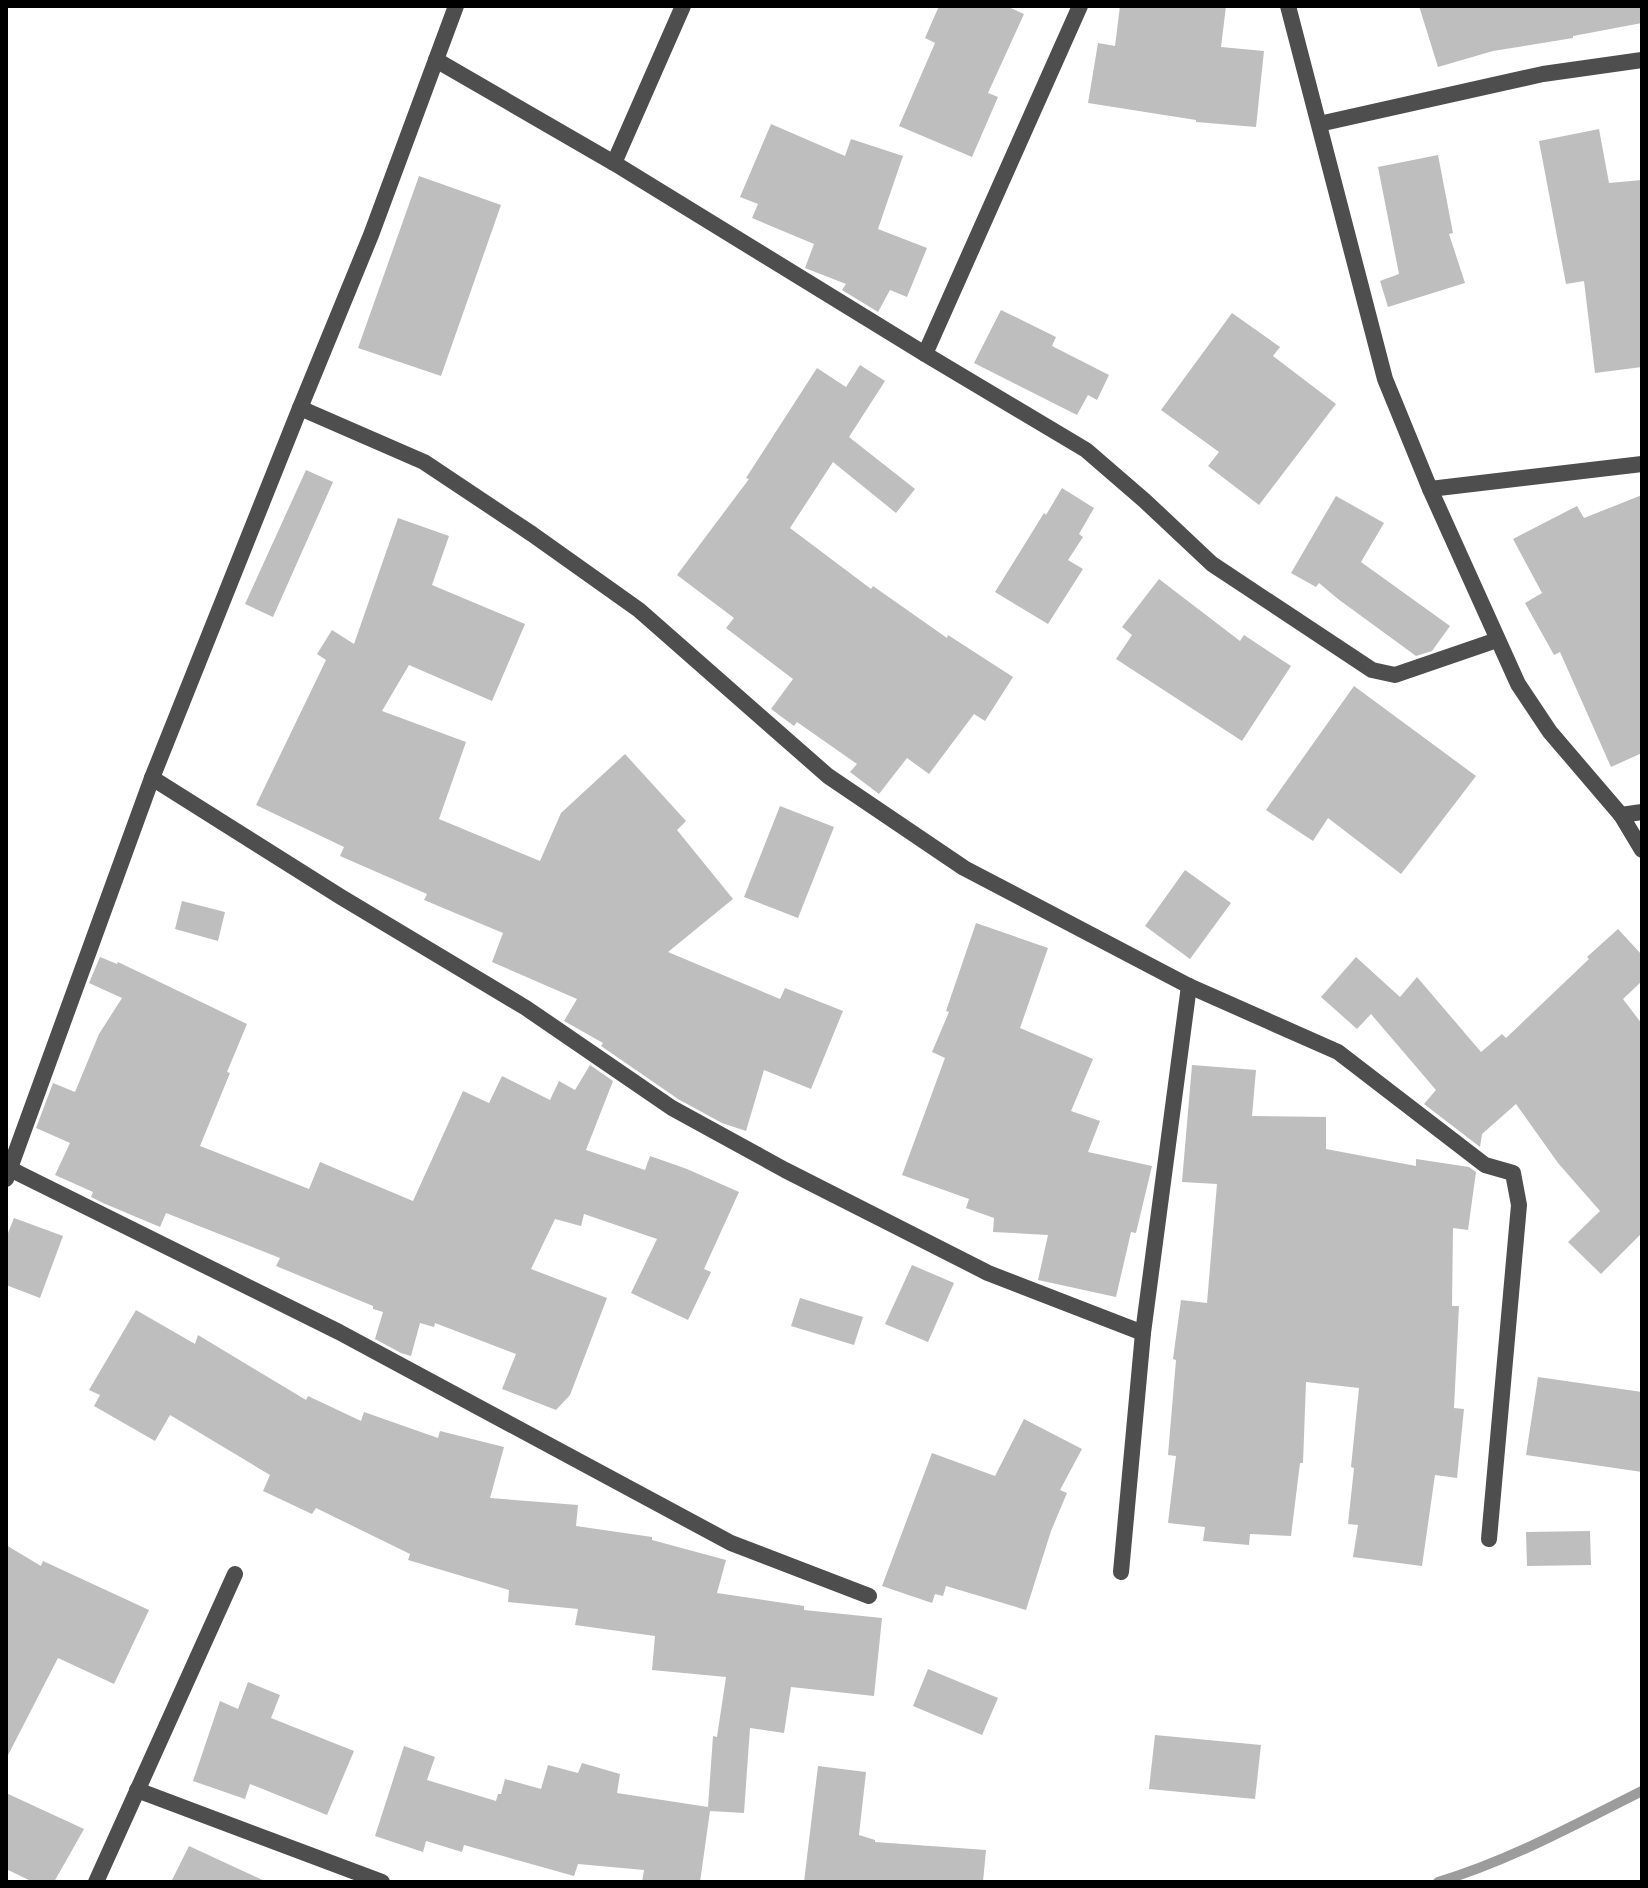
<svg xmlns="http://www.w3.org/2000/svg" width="1648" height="1888" viewBox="0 0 1648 1888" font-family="Cabin,sans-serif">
	<rect width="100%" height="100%" fill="#fff"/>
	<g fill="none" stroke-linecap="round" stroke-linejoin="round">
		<path stroke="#9c9c9c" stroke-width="10" d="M1438,1882C1509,1861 1576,1824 1642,1791"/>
	</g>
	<g fill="#bebebe">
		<path d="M939,6H1006L1024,14L988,93L998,97L972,157L899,126L935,43L925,38Z"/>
		<path d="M1120,6H1226L1221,47L1264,51L1256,127L1196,122V120L1088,103L1098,43L1115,46Z"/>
		<path d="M1419,6H1642V23L1573,36V38L1493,51L1438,67Z"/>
		<path d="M771,124L845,156L851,139L903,156L878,229L927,248L907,297L890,290L878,312L842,290L846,284L805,268L814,244L752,218L758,204L740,197Z"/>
		<path d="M1599,129L1609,183L1642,180V367L1595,373L1584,281L1566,284L1539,141Z"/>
		<path d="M1438,155L1453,233L1449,234L1465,283L1388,307L1380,281L1399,274L1378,167Z"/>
		<path d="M419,176L501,205L441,376L358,348Z"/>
		<path d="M1001,310L1056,337L1052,346L1109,375L1097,400L1088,395L1077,415L974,363Z"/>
		<path d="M1232,313L1280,347L1273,356L1336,404L1259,505L1208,466L1219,452L1161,410Z"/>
		<path d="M860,365L885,381L849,437L915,489L896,513L833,462L790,528L871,589L873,586L947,638L948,635L1013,677L985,721L974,714L929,774L907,758L879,794L850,772L857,764L797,722L794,726L771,709L793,679L726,628L734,618L677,575L749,479L746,478L817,368L846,387Z"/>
		<path d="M306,470L333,482L273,617L245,604Z"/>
		<path d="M1062,488L1094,508L1079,534L1083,537L1068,560L1083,569L1048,624L995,592L1044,513L1046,515Z"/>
		<path d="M1642,495V753L1611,767L1560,652L1554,655L1525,603L1542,593L1513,539L1577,506L1584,518Z"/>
		<path d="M1336,496L1384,523L1361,562L1450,626L1432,651L1416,656L1338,599L1319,583L1316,587L1291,573Z"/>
		<path d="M398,518L449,536L432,585L525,624L492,701L409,665L382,711L466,742L439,819L540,861L561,813L625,754L686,821L677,830L733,899L668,952L780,999L785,988L843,1011L811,1089L764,1070L746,1131L722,1123L678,1099L601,1046L603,1043L564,1021L577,999L492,962L503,933L424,900L427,894L340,856L344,847L256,805L326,660L317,654L332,630L354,644Z"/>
		<path d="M1159,579L1240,641L1244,635L1291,666L1242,741L1116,659L1132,635L1122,627Z"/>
		<path d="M1354,686L1476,776L1401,874L1328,818L1313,841L1266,810Z"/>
		<path d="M780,806L834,827L798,918L744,897Z"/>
		<path d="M1185,870L1231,903L1190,959L1145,926Z"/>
		<path d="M182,901L225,912L218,941L175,929Z"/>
		<path d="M976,923L1048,948L1020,1028L1093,1059L1071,1111L1100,1121L1088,1152L1152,1166L1136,1233L1131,1232L1116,1297L1038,1280L1048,1235L993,1232L994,1218L966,1208L969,1199L902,1175L945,1058L932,1052L949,1012L946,1011Z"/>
		<path d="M1618,929L1642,955V981L1623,999L1642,1024V1233L1601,1274L1568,1242L1600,1211L1558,1163L1516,1104L1482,1134L1480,1147L1424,1104L1436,1090L1371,1014L1357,1029L1321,997L1356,957L1400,997L1417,977L1481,1052L1502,1034L1506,1038L1589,959L1587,957Z"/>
		<path d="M100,957L117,964L118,962L247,1024L227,1072L230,1073L200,1146L309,1189L320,1162L413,1201L463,1091L489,1103L502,1076L550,1100L559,1081L575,1090L590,1065L613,1081L586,1150L645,1170L650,1156L687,1169L739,1192L704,1269L711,1272L688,1320L631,1293L657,1239L584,1214L581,1226L555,1219L531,1269L607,1298L570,1395L556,1410L502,1389L516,1354L435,1323L434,1327L420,1323L411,1356L401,1353L375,1339L383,1312L373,1309V1306L276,1266L280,1258L166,1213L160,1227L103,1203L91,1197L93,1192L55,1175L70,1143L36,1128L53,1083L75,1092L99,1034L122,998L89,983Z"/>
		<path d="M1192,1065L1256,1070L1252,1116L1326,1117V1149L1416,1166V1159L1469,1167L1476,1172L1468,1230L1453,1228L1452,1306H1459L1454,1408L1464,1409L1457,1478L1435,1475L1422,1566L1353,1557L1358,1525L1348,1524L1354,1468L1351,1467L1359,1388L1306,1382L1303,1463H1300L1291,1536L1250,1534L1249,1545L1203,1541L1205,1527L1168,1523L1176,1456L1168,1455L1176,1360L1173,1359L1181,1300L1207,1303L1217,1184L1182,1182Z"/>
		<path d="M14,1218L63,1236L40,1298L6,1285V1238Z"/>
		<path d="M912,1265L954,1283L928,1342L885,1324Z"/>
		<path d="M800,1298L863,1317L854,1345L791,1326Z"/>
		<path d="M136,1310L195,1344L198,1335L306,1400L308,1396L361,1421L364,1412L438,1438L440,1431L504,1447L490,1498L578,1505L576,1526L652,1537V1540L726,1560L717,1593L804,1606V1610L882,1618L874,1696L791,1687L784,1733L750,1728L744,1813L710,1811L700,1882H642L644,1870L578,1864L574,1876L464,1845L462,1852L426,1841L423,1852L375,1836L404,1746L435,1757L427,1780L496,1801L498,1794H501L505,1779L541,1789L548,1765L578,1773L582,1763L620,1774L617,1793L708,1807L713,1736L717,1737L726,1677L652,1670L655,1636L575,1625L578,1609L508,1602L509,1590L408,1560L410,1554L316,1508L312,1514L263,1491L270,1475L170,1415L155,1441L94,1406L100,1395L89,1390Z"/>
		<path d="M1538,1377L1642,1392V1472L1526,1455Z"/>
		<path d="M1024,1419L1082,1449L1060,1490L1067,1493L1051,1531L1026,1610L946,1586L943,1596L935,1594L932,1603L882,1586L932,1453L995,1476Z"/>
		<path d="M1590,1531L1591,1565L1527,1566L1526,1532Z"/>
		<path d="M6,1545L41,1566L43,1561L149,1610L114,1684L58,1658L6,1759Z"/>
		<path d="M928,1669L998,1698L982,1735L913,1706Z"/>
		<path d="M248,1682L280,1695L271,1718L354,1751L327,1815L250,1784L245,1799L193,1781L220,1701L238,1709Z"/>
		<path d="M1155,1735L1261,1745L1255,1799L1149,1789Z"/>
		<path d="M818,1766L866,1772L859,1835L875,1840V1842L986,1850L983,1882H804Z"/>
		<path d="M6,1793L84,1829L54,1882H33L6,1869Z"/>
		<path d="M189,1846L267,1882H171Z"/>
	</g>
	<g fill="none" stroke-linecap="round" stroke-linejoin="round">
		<g stroke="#4e4e4e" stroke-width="16">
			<path d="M1288,6L1385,379L1430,489L1518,684L1550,732L1621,815L1642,850"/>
			<path d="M436,60L614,163L925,354L1086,450L1145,501L1212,564L1372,670L1395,675L1497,640"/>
			<path d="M1319,124L1543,74L1642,60"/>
			<path d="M614,163L683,6"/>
			<path d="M925,354L1080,6"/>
			<path d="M300,408L424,462L532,534L639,610L828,776L964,868L1189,986L1338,1052L1485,1165L1513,1173L1519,1205L1489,1539"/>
			<path d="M1430,489L1642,464"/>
			<path d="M152,778L341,897L526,1008L672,1108L785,1170L988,1273L1143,1333"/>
			<path d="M1621,815L1642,812"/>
			<path d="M10,1169L339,1332L731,1543L869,1596"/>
			<path d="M6,1179L152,778L300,408L371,235L456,6"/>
			<path d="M1121,1572L1143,1333L1189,986"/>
			<path d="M137,1790L382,1882"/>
			<path d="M96,1882L235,1574"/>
		</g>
	</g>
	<rect width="1648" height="1888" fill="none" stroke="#000000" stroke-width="16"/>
</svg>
